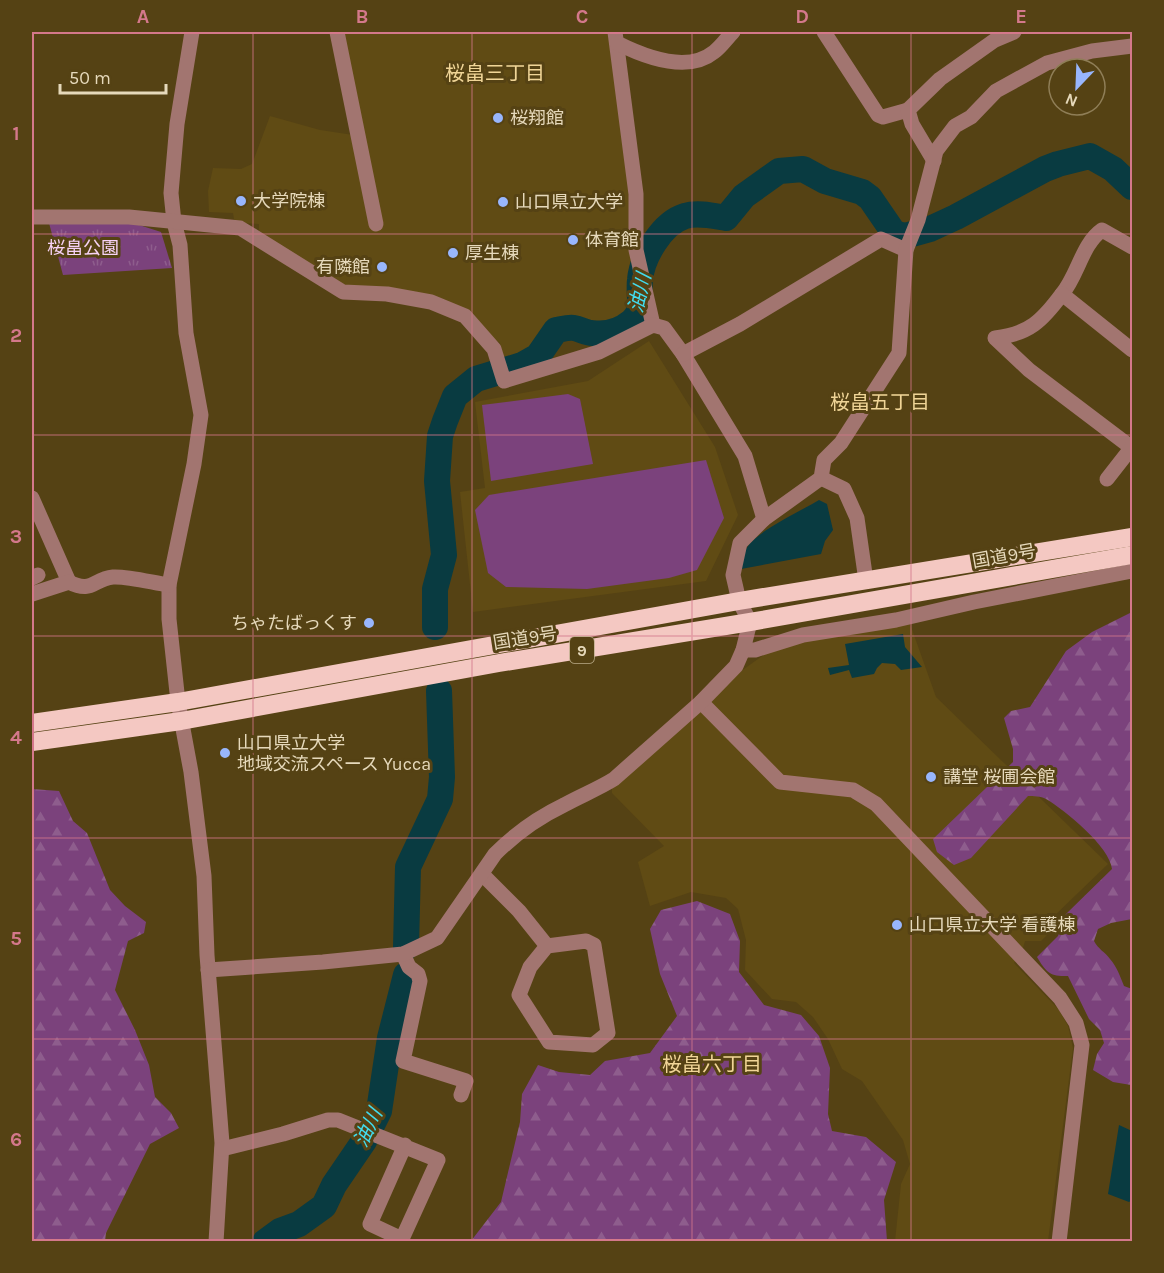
<svg xmlns="http://www.w3.org/2000/svg" width="1164" height="1273" viewBox="0 0 1164 1273" font-family="Karla,'Noto Sans JP',sans-serif">
	<defs>
		<pattern id="grass-tufts" width="24" height="20" patternUnits="userSpaceOnUse" patternTransform="scale(1.5)"><rect width="24" height="20" fill="#7b427c"/><path d="M3 7l-1-3M5 7V3M7 7l1-3M15 17l-1-3M17 17v-4M19 17l1-3" fill="none" stroke="#8e5d8d"/></pattern>
		<pattern id="forest-firs" width="22" height="20" patternUnits="userSpaceOnUse" patternTransform="scale(1.5)"><rect width="22" height="20" fill="#7b427c"/><path d="M5 1l3.5 6h-7zM16 11l3.5 6h-7z" fill="#8e5d8d"/></pattern>
	</defs>
	<rect width="100%" height="100%" fill="#554214"/>
	<g fill="#604b14">
		<path d="M341,32H608L630,192L641,304L633,318L613,331L597,332L578,327L574,324L557,327L549,333L538,352L524,363L509,366L502,354L500,343L489,335L468,311L341,287L259,235V224L239,223L234,219L233,213L209,212L208,191L213,168L241,169L252,164L270,116L320,130L353,135Z"/>
		<path d="M649,341L715,447L738,515L706,581L473,612L460,492L485,488L475,402L588,381Z"/>
		<path d="M909,621L936,697L1108,864L1051,919V931L1041,941H1025L1021,955L1014,963L1059,1010L1068,1026L1073,1048L1048,1241H895L901,1184L910,1164L903,1140L862,1081L842,1069L828,1039L813,1017L796,1002L772,999L745,970L746,940L738,909L726,898L691,892L650,906L638,862L664,846L612,793V786L744,669L768,652L804,641Z"/>
	</g>
	<path fill="url(#grass-tufts)" d="M49,223L136,224L161,232L172,268L63,275Z"/>
	<g fill="url(#forest-firs)">
		<path d="M1132,612V919L1111,923L1098,929L1094,941C1098,949 1105,952 1110,959C1117,967 1120,976 1124,986L1132,989V1084L1131,1085L1113,1082L1093,1070L1097,1054L1104,1043L1100,1030L1089,1019L1068,976C1050,977 1046,972 1037,957L1058,936L1066,914L1112,869C1110,847 1065,810 1046,799C1041,796 1033,796 1028,796L971,858L954,865L937,852L933,839L1013,762V749L1004,718L1011,711L1030,707L1066,651L1092,632Z"/>
		<path d="M32,789L59,791L73,821L87,833L110,890L125,906L146,922L144,933L128,941L115,990L135,1030L149,1065L155,1097L171,1113L179,1128L150,1144L106,1233L105,1241H32Z"/>
		<path d="M697,901L730,914L740,941L739,972L764,1005L801,1015L819,1036L830,1068L828,1114L832,1131L866,1137L896,1162L884,1200L887,1241H471L501,1202L520,1122L522,1094L538,1065L559,1072L590,1075L605,1061L650,1053L677,1016L660,974L650,929L661,910Z"/>
	</g>
	<g fill="#7b427c">
		<path d="M568,394L580,399L593,464L491,481L482,405Z"/>
		<path d="M706,460L724,518L697,570L669,578L587,589L506,587L488,573L475,510L489,495Z"/>
	</g>
	<g fill="#093b41">
		<path d="M819,500L827,504L833,530L825,541L821,554L741,569C742,561 743,552 748,546C759,530 801,511 819,500Z"/>
		<path d="M903,634L905,647L922,667L901,670L895,664L882,663L877,668L874,674L852,678L849,670L830,675L828,668L849,665L845,644Z"/>
		<path d="M1119,1125L1132,1131V1186L1130,1188L1132,1200L1129,1202L1108,1194Z"/>
	</g>
	<g fill="none" stroke-linecap="round" stroke-linejoin="round">
		<g stroke="#093b41" stroke-width="26">
			<path d="M435,627V589L444,555L437,481L440,436L445,421L455,396L476,379L522,365L538,356L556,330C562,329 569,327 574,328C580,329 586,333 592,333C606,335 620,331 631,322C645,312 638,295 640,280C642,257 662,223 685,216C698,212 714,216 726,218L744,196L779,171L803,169L825,181L862,192L870,198L894,233L905,236L930,229L956,217L1045,169L1058,164L1090,156L1113,169L1132,187"/>
			<path d="M406,947L408,867L440,799L442,777L439,691"/>
			<path d="M265,1242L280,1231L299,1224L324,1206L334,1185L364,1141L379,1111L390,1038L406,975"/>
		</g>
		<g stroke="#a27570" stroke-width="15">
			<path d="M192,32L177,124L171,193L174,222L180,245L186,333L201,415L194,464L169,585V619L178,702L191,772L204,876L207,955L222,1143L216,1242"/>
			<path d="M337,32L376,224"/>
			<path d="M615,32L636,194V250L653,325"/>
			<path d="M824,32L878,115L883,117L908,110"/>
			<path d="M617,43C643,56 687,74 714,52C721,47 727,38 733,32"/>
			<path d="M934,161L912,124L908,110L940,79L995,40L1014,32"/>
			<path d="M32,217H129L240,228L343,292L387,294L431,302L465,316L494,349L504,381L599,352L653,325L664,328L683,354L745,456L764,519"/>
			<path d="M1062,294C1078,275 1082,244 1102,230L1132,247"/>
			<path d="M683,354L740,324L881,239L906,250"/>
			<path d="M1132,448L1029,370L995,338C1029,334 1042,321 1062,294L1132,350"/>
			<path d="M821,478L844,489L857,518L866,581"/>
			<path d="M1107,479L1132,447"/>
			<path d="M32,498L69,582"/>
			<path d="M32,578L38,575"/>
			<path d="M32,594L69,582C92,594 93,579 113,577C128,576 154,583 169,585"/>
			<path d="M743,650H755L803,635L896,620L974,602L1132,571"/>
			<path d="M701,702L780,782L853,790L876,804L1060,998L1076,1023L1082,1045L1059,1242"/>
			<path d="M482,874L519,911L547,946L586,941L594,945L608,1033L593,1045L549,1042L519,995L530,967L547,946"/>
			<path d="M403,954L409,967L418,974L420,981L403,1061L466,1081L461,1095"/>
			<path d="M208,970L323,962L403,954L437,938L495,854C514,835 539,817 564,805C580,796 598,789 614,779L701,702L736,666L743,650L750,622L739,601L733,575L740,543L764,519L821,478L824,460L841,443L899,353L906,250L918,220L936,151L955,126L971,117L996,91L1047,63L1092,51L1132,46"/>
			<path d="M222,1149L283,1134L328,1120H338L438,1160L402,1239L370,1224L405,1145"/>
		</g>
		<g stroke="#f4c8c2" stroke-width="18">
			<path d="M32,723L178,702L739,601L1132,537"/>
			<path d="M32,742L181,721L499,663L750,622L1132,555"/>
		</g>
	</g>
	<path fill="none" stroke="#d4788b" stroke-width="1.5" stroke-opacity="0.55" d="M253,32V1242M472,32V1242M692,32V1242M911,32V1242M32,234H1132M32,435H1132M32,636H1132M32,838H1132M32,1039H1132"/>
	<g fill="#98b6fd" stroke="#554214" stroke-width="2">
		<circle cx="498" cy="118" r="6"/>
		<circle cx="241" cy="201" r="6"/>
		<circle cx="503" cy="202" r="6"/>
		<circle cx="573" cy="240" r="6"/>
		<circle cx="453" cy="253" r="6"/>
		<circle cx="382" cy="267" r="6"/>
		<circle cx="369" cy="623" r="6"/>
		<circle cx="225" cy="753" r="6"/>
		<circle cx="931" cy="777" r="6"/>
		<circle cx="897" cy="925" r="6"/>
	</g>
	<g text-anchor="middle" dominant-baseline="central" stroke-width="6" stroke-linejoin="round" paint-order="stroke">
		<rect fill="#554214" stroke="#baac89" stroke-width="1.5" x="570" y="637" width="24" height="26" rx="4.5"/>
		<g font-size="16" font-weight="bold" fill="#e6d9bb">
			<text x="582" y="650">9</text>
		</g>
		<g font-size="18" fill="#e6d9bb" stroke="#554214" text-anchor="start">
			<text x="510" y="118">桜翔館</text>
			<text x="253" y="201">大学院棟</text>
			<text x="515" y="202">山口県立大学</text>
			<text x="585" y="240">体育館</text>
			<text x="465" y="253">厚生棟</text>
			<text x="370" y="267" text-anchor="end">有隣館</text>
			<text x="357" y="623" text-anchor="end">ちゃたばっくす</text>
			<text x="237" y="743">山口県立大学<tspan x="237" dy="21">地域交流スペース Yucca</tspan></text>
			<text x="943" y="777">講堂 桜圃会館</text>
			<text x="909" y="925">山口県立大学 看護棟</text>
		</g>
		<g font-size="18" fill="#f7d2f6" stroke="#554214">
			<text x="83" y="248">桜畠公園</text>
		</g>
		<g font-size="18" fill="#e6d9bb" stroke="#554214">
			<text transform="translate(1004 556) rotate(-10)">国道9号</text>
			<text transform="translate(525 638) rotate(-9)">国道9号</text>
		</g>
		<g font-size="20" fill="#f0d597" stroke="#554214">
			<text x="495" y="73">桜畠三丁目</text>
			<text x="880" y="402">桜畠五丁目</text>
			<text x="712" y="1064">桜畠六丁目</text>
		</g>
		<g font-size="20" font-style="italic" fill="#42dbed" stroke="#554214">
			<text transform="translate(640 293) rotate(-77)">油川</text>
			<text transform="translate(368 1128) rotate(-65)">油川</text>
		</g>
	</g>
	<rect width="1164" height="1273" fill="none" stroke="#554214" stroke-width="66"/>
	<g transform="translate(1077 87) rotate(203)"><circle r="28" fill="#554214" stroke="#8f7e57" stroke-width="1.5"/>
	<path d="M0-4.5L10 22L0 15L-10 22Z" fill="#98b6fd"/>
	<text y="-9" font-size="16" font-weight="bold" text-anchor="middle" fill="#e6d9bb">N</text>
	</g>
	<path d="M60 84v9h106v-9" fill="none" stroke="#e6d9bb" stroke-width="3"/>
	<text x="69" y="84" font-size="18" fill="#e6d9bb" stroke="#554214" stroke-width="4.5" paint-order="stroke">50 m</text>
	<rect x="33" y="33" width="1098" height="1207" fill="none" stroke="#d4788b" stroke-width="2"/>
	<g font-size="20" text-anchor="middle" font-weight="bold" fill="#d4788b">
		<text x="143" y="23">A</text>
		<text x="362" y="23">B</text>
		<text x="582" y="23">C</text>
		<text x="802" y="23">D</text>
		<text x="1021" y="23">E</text>
		<text x="16" y="140">1</text>
		<text x="16" y="342">2</text>
		<text x="16" y="543">3</text>
		<text x="16" y="744">4</text>
		<text x="16" y="945">5</text>
		<text x="16" y="1146">6</text>
	</g>
</svg>
